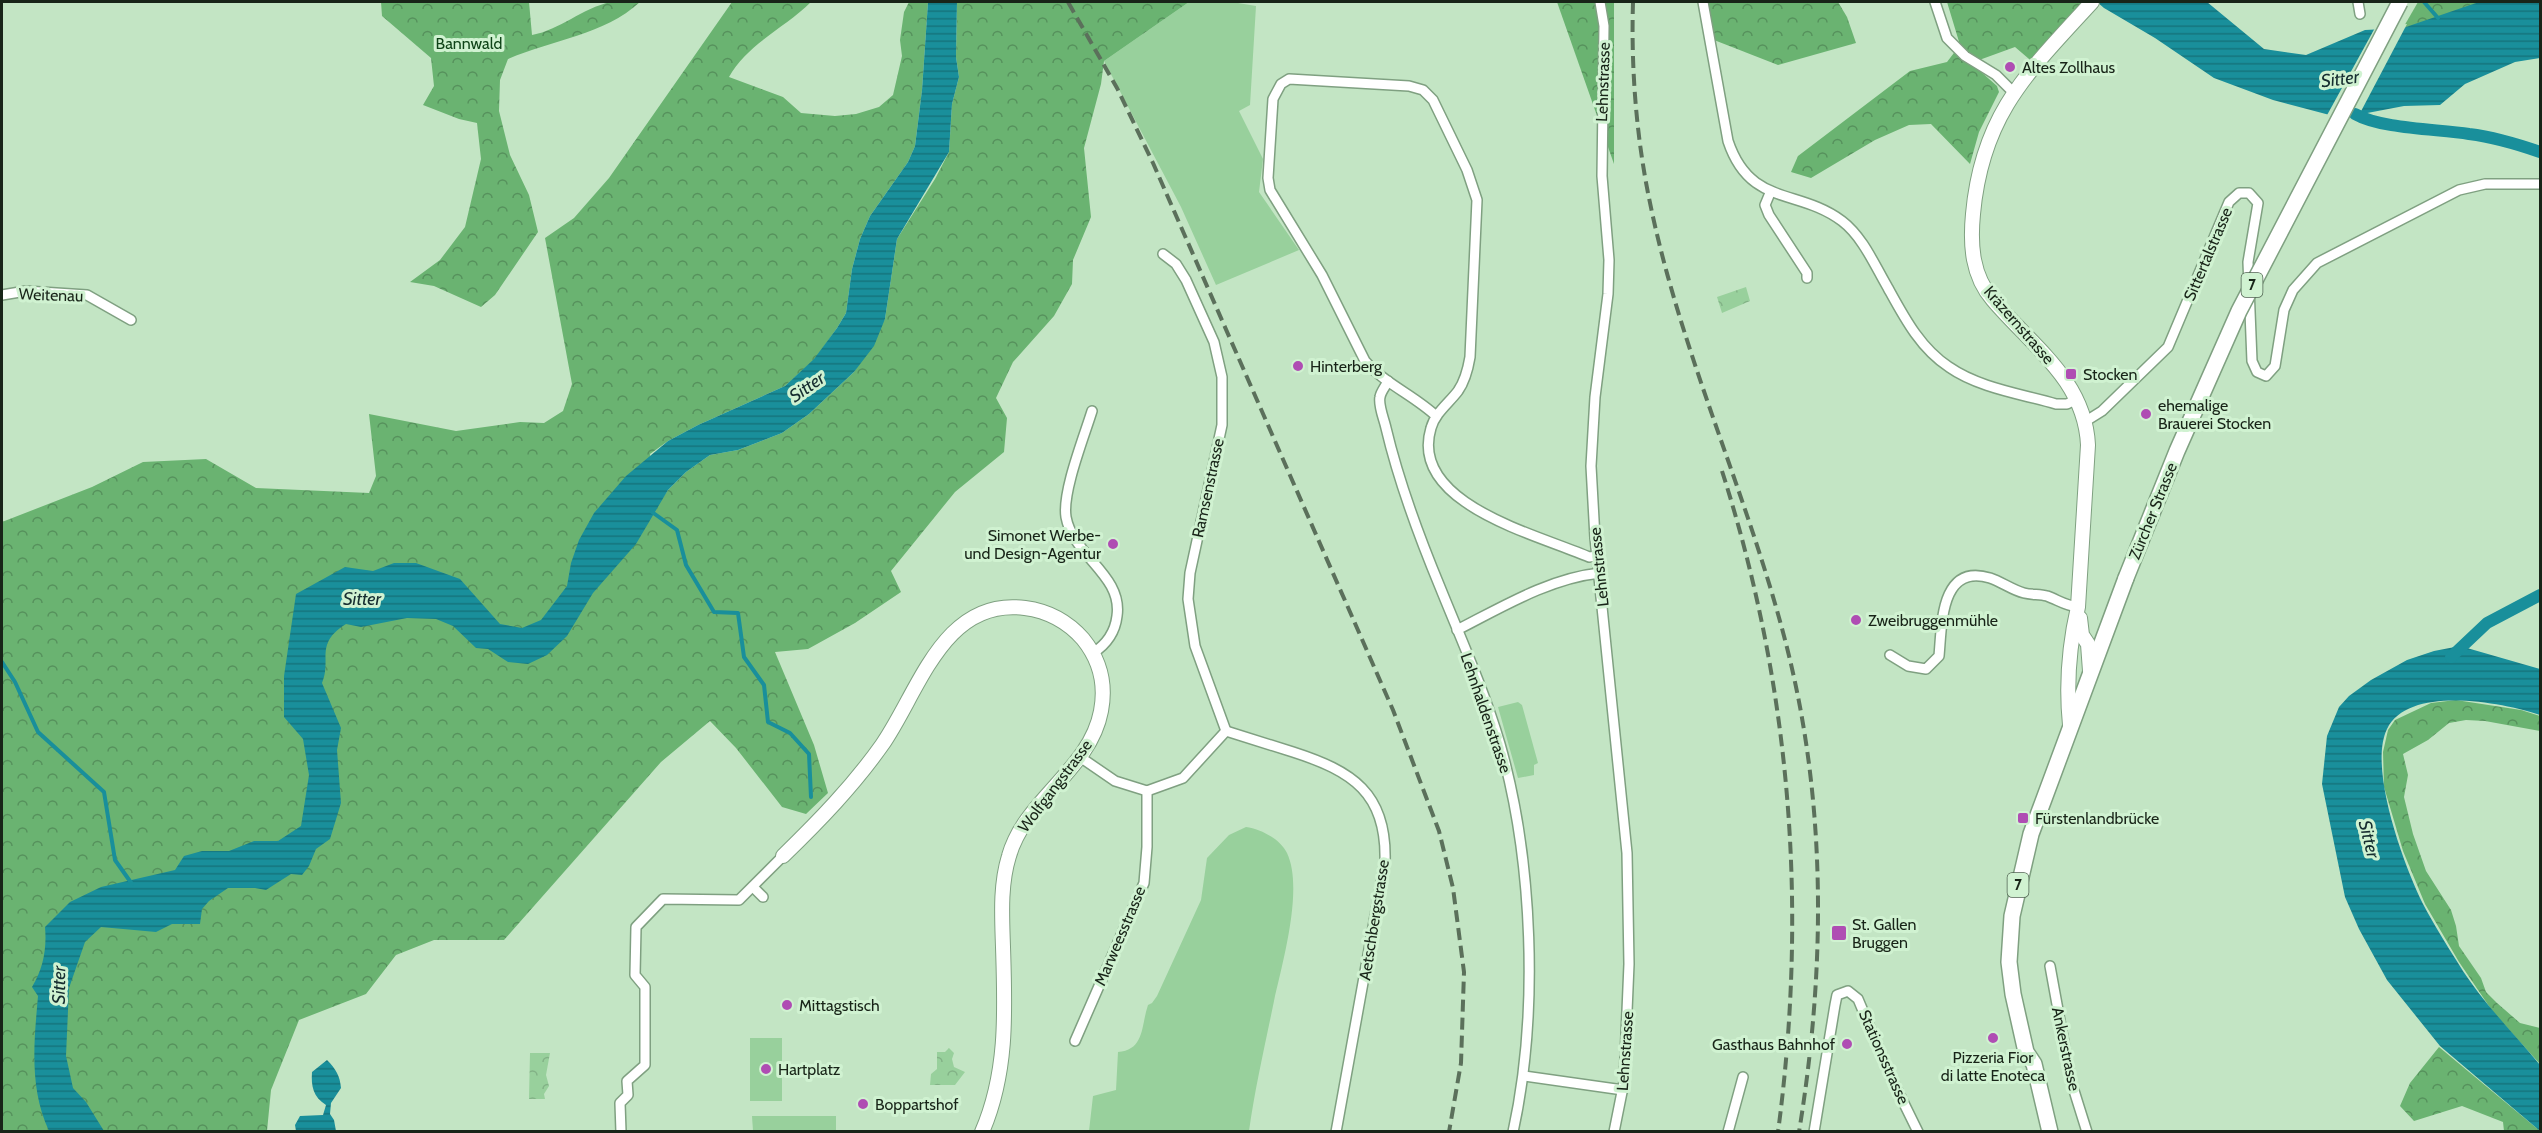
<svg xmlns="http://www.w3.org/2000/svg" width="2542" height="1133" viewBox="0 0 2542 1133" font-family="Cabin,sans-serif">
	<defs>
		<pattern id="forest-crowns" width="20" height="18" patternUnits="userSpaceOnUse" patternTransform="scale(1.5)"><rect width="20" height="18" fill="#6ab371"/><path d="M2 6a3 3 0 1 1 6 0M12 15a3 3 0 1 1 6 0" fill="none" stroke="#56915c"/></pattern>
		<pattern id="park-crowns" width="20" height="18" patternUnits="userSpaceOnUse" patternTransform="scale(1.5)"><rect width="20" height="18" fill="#98d09c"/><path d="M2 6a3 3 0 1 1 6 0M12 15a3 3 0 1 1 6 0" fill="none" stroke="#82b286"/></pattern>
		<pattern id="water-rules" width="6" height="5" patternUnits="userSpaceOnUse" patternTransform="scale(1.5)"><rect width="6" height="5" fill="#198f9b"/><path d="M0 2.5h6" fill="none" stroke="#15757d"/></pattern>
	</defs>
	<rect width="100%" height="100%" fill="#c3e5c4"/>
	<g fill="#98d09c">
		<path d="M1189,2H1232L1256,6L1250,105L1239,111L1263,159L1259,192L1299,250L1216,285L1181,207L1104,61Z"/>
		<path d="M1518,702L1522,705L1538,763L1534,765V775L1518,778L1498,707Z"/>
		<path d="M1246,827C1261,829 1280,839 1287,853C1304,889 1282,964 1274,1001C1265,1045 1255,1088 1249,1131H1089L1093,1096L1116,1090L1118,1052C1145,1050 1141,1025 1148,1005L1152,1003L1157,996L1201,900L1207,858L1229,835Z"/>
		<rect x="750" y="1038" width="32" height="63"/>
		<path d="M752,1116H836V1131H753Z"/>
	</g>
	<g fill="url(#forest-crowns)">
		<path d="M381,2H529L532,35C560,30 582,8 611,2C620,0 630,1 640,2C604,35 552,40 508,59L500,80L499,111L510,155L529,195L538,232L495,295L481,307L434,286L410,282L440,260L465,227L481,159L477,123L459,119L423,105L434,86L431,58L382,16Z"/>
		<path d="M732,2H811C785,28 747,44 729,77L783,97L801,113L835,116L856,114L879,107L893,95L902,56L900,40L904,12L909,2H928L922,90L915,146L908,162L870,216L860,239L852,269L846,313L837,328L815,359L785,386L698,425L668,441L650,454L657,506L668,490L686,472L710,455L738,450L782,433L809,414L854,372L885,319L897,239L935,179L949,152L952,104L959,77L956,57L957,2H1189L1104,61L1101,84L1084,148L1091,217L1073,260L1072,284L1054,316L1013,362L996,398L1007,418L1004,452L955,492L891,571L901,592L855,623L808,649L775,652L814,745L828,793L806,814L782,807L736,748L710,721L661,762L504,940H434L396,955L366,994L299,1020L271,1090L267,1131L2,1132V522L92,487L143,462L206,459L256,488L369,493L376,476L369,414L456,431L520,422L544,423L563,411L572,384L545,238L574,218L609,178Z"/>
		<path d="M1557,2H1614V164Z"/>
		<path d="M1707,2H1838L1847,17L1856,43L1778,65L1714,40Z"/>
		<path d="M1947,2H2092L2035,64L2015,47L1971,63L1997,86L1999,92L1979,132L1970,164L1931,124L1909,125L1875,140L1811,178L1791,172L1798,156L1910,71L1947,62L1960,45Z"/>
		<path d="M2418,2H2480L2430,21L2403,28Z"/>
		<path d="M2456,700L2521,710L2540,716V731L2485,721L2466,720L2449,723L2428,740L2403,754L2408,775L2404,797L2413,834L2426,871L2451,910L2456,926L2459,946L2481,978L2486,992L2497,1003L2520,1023L2540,1028V1064L2493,1012L2459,962L2425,904L2403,851L2384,787L2383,752L2388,730L2395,720L2431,703Z"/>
		<path d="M2439,1047L2540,1131H2504L2503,1122L2462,1106L2414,1121L2400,1106L2410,1083Z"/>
	</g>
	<g fill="url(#park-crowns)">
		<path d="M1746,287L1750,301L1722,313L1717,297Z"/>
		<path d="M949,1048L954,1053L952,1059L954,1067L965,1072L955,1085H930L931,1074L937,1069V1052H945Z"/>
		<path d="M530,1053H550L546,1075L549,1086L544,1094L545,1099H529Z"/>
	</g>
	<g fill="url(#water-rules)">
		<path d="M928,2H957L956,57L959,77L952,104L949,152L897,239L885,319L874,346L854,372L809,414L782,433L738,450L710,455L686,472L668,490L636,544L593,593L567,636L547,655L528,664L508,662L488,649L476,648L453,626L436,619L407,618L361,627L346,624C314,644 332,659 322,683L341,728L337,750L341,803L330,839L316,849L309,866L302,875L291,874L266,890L255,888H228L209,901L202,909L200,924H172L156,932L101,927L85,942L69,988L66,1056L73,1088L86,1102L104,1131H49C29,1088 34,1042 38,996L32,987C43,969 47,949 45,927L70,902L101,887L175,870L184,856L202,851H229L254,841H278L301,826L309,775L303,739L284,717V676L296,594L345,567L373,571L394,563H416L460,579L500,624L522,628L541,620L567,586L571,563L579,540L594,513L626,476L668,441L698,425L785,386L814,359L837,328L846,313L852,269L860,239L870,216L908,162L915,146L922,90Z"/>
		<path d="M2097,2H2207L2264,49L2306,55L2365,30L2403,28L2476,3L2540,2V58L2515,62L2465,84L2440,105L2404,106L2341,118L2273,100L2214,78L2155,38L2104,8Z"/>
		<path d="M2460,646L2540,669V715C2504,703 2409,684 2387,729C2368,768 2404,866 2423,904C2433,923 2446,944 2458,963C2481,1001 2512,1031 2540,1065V1131L2440,1046L2387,980L2359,929L2345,897L2322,784L2327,736L2339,707L2349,696L2371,680L2407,660L2434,651Z"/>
		<path d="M327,1060C336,1069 340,1076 341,1088L331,1103L330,1114L334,1120L336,1131H296L295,1125L300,1116L323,1115L326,1105C313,1097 311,1086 312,1072Z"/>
	</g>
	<path fill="#c3e5c4" d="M2407,24L2358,117L2341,121L2326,117L2376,26Z"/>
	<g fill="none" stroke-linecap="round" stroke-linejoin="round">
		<g stroke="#198f9b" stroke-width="4">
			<path d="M2424,2L2438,18"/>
			<path d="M652,512L677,530L686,565L714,612L738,613L744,657L764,685L768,722L790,733L809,754L811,797"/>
			<path d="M2,662L15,682L38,732L104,792L115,860L132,884"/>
		</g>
		<g stroke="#198f9b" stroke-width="12">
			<path d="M2355,114C2381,129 2438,129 2469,134C2493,137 2517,144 2540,152"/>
			<path d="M2451,657L2487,623L2540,595"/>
		</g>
		<defs>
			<g id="street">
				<path d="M1600,2L1604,26L1602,176L1609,260L1608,294L1595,397L1591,466L1595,538L1627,853L1629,964L1624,1082L1614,1132"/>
				<path d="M1703,2L1728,141C1750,207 1798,188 1842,221C1863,237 1875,266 1888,288C1904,317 1920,348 1949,367C1979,388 2022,394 2056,404H2067L2075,400"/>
				<path d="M1935,2L1947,38L1965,56L1996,75L2013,92"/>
				<path d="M2358,2L2360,14"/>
				<path d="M1770,193L1765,205L1769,215L1807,273V278"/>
				<path d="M1163,254L1176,264L1186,280L1214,342L1222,377V425L1190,573L1188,599L1195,646L1226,731"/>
				<path d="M2,295L26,291L87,295L131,320"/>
				<path d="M1388,381C1386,386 1381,391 1380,397C1378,405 1384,419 1386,428C1399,483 1418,534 1440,587C1461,639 1484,690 1500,744C1533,860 1539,1013 1513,1132"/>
				<path d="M1092,411C1084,437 1062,492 1066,517C1073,556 1123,575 1117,616C1115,633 1107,644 1093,653"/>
				<path d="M1436,416C1415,396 1385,384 1365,361L1322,275L1270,190L1268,178L1273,99L1281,84L1289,79L1409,86L1423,90L1433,100L1467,170L1477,200L1470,357C1468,369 1465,381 1458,391C1449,403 1435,413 1431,428C1408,504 1539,535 1589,557L1598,556"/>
				<path d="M2086,421L2102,411L2168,347L2229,202L2239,193H2249L2258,203L2248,262L2252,361L2257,372L2266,376L2275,366L2284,310L2293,290L2317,263L2459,190L2485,184H2540"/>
				<path d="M1457,630C1502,607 1550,578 1600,573"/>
				<path d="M1890,655L1908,666L1926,669L1939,656C1942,625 1940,563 1990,578C2002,582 2012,590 2024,593C2032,595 2040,594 2047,596C2058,600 2066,606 2078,607"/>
				<path d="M1080,757L1115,781L1147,791L1183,778L1226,731C1249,738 1271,745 1293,752C1352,771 1387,793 1385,861L1336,1132"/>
				<path d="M753,887L763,897"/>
				<path d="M2050,966L2071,1081L2087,1132"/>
				<path d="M1075,1041L1144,883L1147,847V791"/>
				<path d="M1524,1076L1623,1090"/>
				<path d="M621,1132L620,1103L628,1095L627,1081L645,1065V987L635,975L636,927L663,899L739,900L783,856"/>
				<path d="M1728,1132L1743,1077"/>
				<path d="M1814,1132L1835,1005L1837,995L1848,991L1858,999L1890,1075L1918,1132"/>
			</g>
			<g id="secondary">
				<path d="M2080,618L2082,635L2088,644L2090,671"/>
				<path d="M2070,725C2066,686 2069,646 2078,607L2088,445C2085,380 2031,345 1993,300C1972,276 1970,245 1973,214C1982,114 2028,72 2092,2"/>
				<path d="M783,856C819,821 853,786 882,745C919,692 943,597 1025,608C1048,611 1068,622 1083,639C1100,660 1106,685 1101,711C1090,770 1025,799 1009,856C1000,885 1002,916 1003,947C1005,1010 1008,1072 982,1132"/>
			</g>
			<path id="primary" d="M2050,1132L2034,1064L2026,1052L2013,994L2009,962L2012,916L2031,834L2126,578"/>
		</defs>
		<use href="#street" stroke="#7fa081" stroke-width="12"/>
		<use href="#secondary" stroke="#7fa081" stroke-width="16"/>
		<use href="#primary" stroke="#7fa081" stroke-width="18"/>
		<use href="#street" stroke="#fff" stroke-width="9"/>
		<use href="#secondary" stroke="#fff" stroke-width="14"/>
		<use href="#primary" stroke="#fff" stroke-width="15"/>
		<g stroke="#5b705b" stroke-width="4" stroke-dasharray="12 6" stroke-linecap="butt">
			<path d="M1068,2L1117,88L1153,163L1393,710L1439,831L1453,888L1464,972L1461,1063L1449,1132"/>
			<path d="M1633,2C1631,67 1636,134 1649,198C1679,348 1745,488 1784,636C1827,798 1826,967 1799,1132"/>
			<path d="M1722,471C1791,687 1808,906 1778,1132"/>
		</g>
		<defs>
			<path id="primary-bridge" d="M2126,578L2177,451L2239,311L2400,2"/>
		</defs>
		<use href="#primary-bridge" stroke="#7fa081" stroke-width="18" stroke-linecap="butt"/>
		<use href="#primary-bridge" stroke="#fff" stroke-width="15"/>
	</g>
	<g fill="#af4db3" stroke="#d0f2d1" stroke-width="2">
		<circle cx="2010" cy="67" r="6"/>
		<circle cx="1298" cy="366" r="6"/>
		<rect x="2065" y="368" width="12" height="12" rx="3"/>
		<circle cx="2146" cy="414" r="6"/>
		<circle cx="1113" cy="544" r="6"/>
		<circle cx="1856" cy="620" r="6"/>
		<rect x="2017" y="812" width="12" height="12" rx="3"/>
		<rect x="1831" y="925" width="16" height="16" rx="3"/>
		<circle cx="787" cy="1005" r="6"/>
		<circle cx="1993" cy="1038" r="6"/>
		<circle cx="1847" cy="1044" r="6"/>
		<circle cx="766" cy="1069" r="6"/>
		<circle cx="863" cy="1104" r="6"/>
	</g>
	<g text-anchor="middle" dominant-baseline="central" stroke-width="6" stroke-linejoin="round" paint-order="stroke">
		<g fill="#d0f2d1" stroke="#4f6250" stroke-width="1.5">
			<rect x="2241.5" y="273" width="21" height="24" rx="4.5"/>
			<rect x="2007.5" y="873" width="21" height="24" rx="4.5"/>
		</g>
		<g font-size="15" font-weight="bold" fill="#182418">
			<text x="2252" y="285">7</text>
			<text x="2018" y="885">7</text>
		</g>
		<g font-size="16" fill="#0f4418" stroke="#d0f2d1">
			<text x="469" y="43">Bannwald</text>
		</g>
		<g font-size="16" fill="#182418" stroke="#d0f2d1" text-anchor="start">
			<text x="2022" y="67">Altes Zollhaus</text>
			<text x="1310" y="366">Hinterberg</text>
			<text x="2083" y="374">Stocken</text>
			<text x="2158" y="405">ehemalige<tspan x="2158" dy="18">Brauerei Stocken</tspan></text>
			<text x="1101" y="535" text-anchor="end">Simonet Werbe-<tspan x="1101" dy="18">und Design-Agentur</tspan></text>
			<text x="1868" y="620">Zweibruggenmühle</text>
			<text x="2035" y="818">Fürstenlandbrücke</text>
			<text x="1852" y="924">St. Gallen<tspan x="1852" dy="18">Bruggen</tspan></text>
			<text x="799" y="1005">Mittagstisch</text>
			<text x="1835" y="1044" text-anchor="end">Gasthaus Bahnhof</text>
			<text x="1993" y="1057" text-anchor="middle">Pizzeria Fior<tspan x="1993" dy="18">di latte Enoteca</tspan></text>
			<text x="778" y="1069">Hartplatz</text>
			<text x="875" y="1104">Boppartshof</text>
		</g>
		<g font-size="16" fill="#182418" stroke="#d0f2d1">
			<text transform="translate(1603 82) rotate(-88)">Lehnstrasse</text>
			<text transform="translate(2208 254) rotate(-67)">Sittertalstrasse</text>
			<text transform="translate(51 295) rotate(2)">Weitenau</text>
			<text transform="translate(2019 325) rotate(49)">Kräzernstrasse</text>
			<text transform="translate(1208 488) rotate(-78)">Ramsenstrasse</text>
			<text transform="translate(2153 511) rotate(-68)">Zürcher Strasse</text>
			<text transform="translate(1599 567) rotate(-96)">Lehnstrasse</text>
			<text transform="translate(1486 713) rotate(71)">Lehnhaldenstrasse</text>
			<text transform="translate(1055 786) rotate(-53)">Wolfgangstrasse</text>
			<text transform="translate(1374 920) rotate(-81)">Aetschbergstrasse</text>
			<text transform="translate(1120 936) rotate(-67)">Marweesstrasse</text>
			<text transform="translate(2066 1049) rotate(78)">Ankerstrasse</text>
			<text transform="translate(1625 1051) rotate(-86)">Lehnstrasse</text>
			<text transform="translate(1884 1057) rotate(66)">Stationsstrasse</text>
		</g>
		<g font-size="18" font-style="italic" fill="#162d30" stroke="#d0f2d1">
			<text transform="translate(2340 79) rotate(-7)">Sitter</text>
			<text transform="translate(807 387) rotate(-35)">Sitter</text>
			<text x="362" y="599">Sitter</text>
			<text transform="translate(2369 839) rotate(76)">Sitter</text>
			<text transform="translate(59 985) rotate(-89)">Sitter</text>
		</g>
	</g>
	<rect width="2542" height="1133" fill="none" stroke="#182418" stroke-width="6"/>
</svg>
